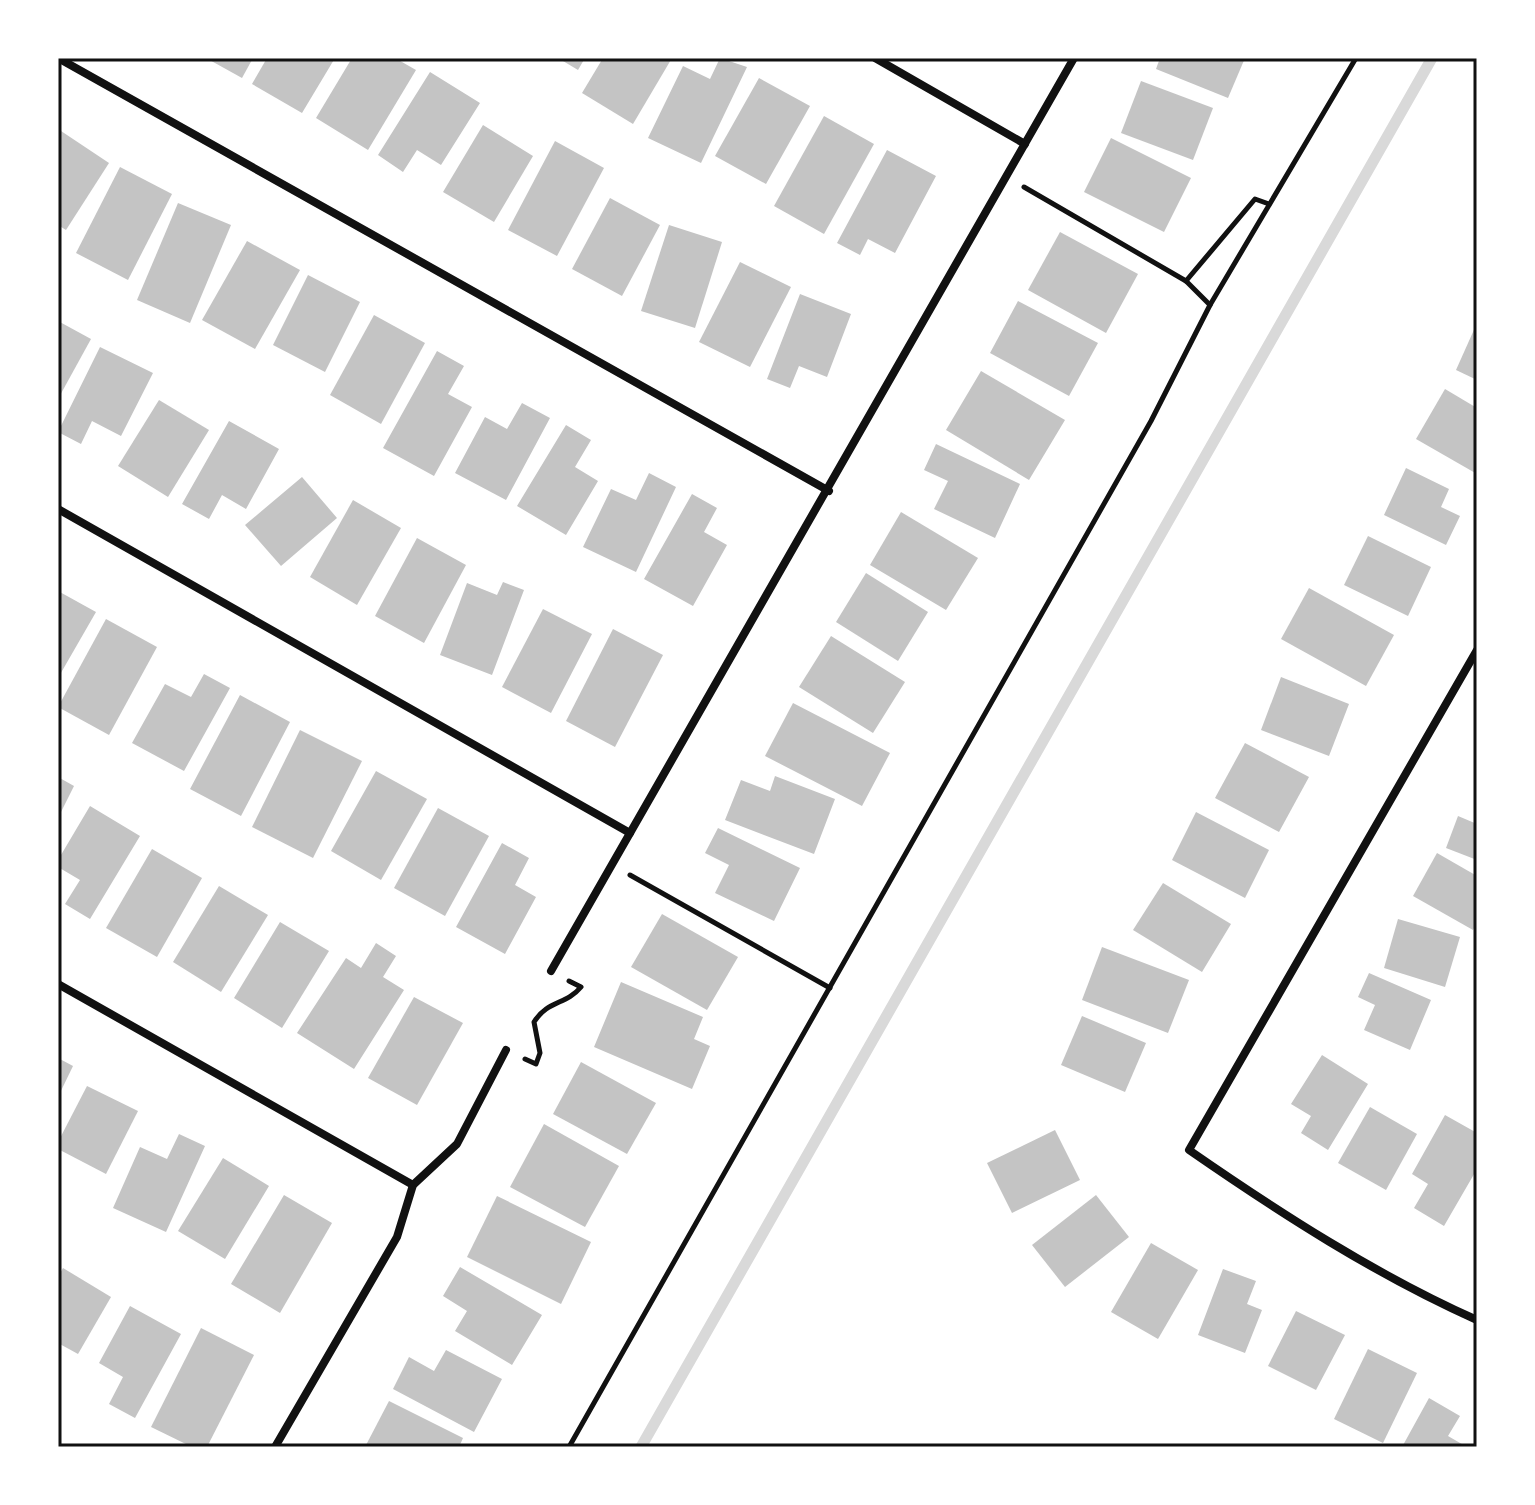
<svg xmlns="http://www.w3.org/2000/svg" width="1535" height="1505" viewBox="0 0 1535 1505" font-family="Karla,sans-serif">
	<rect width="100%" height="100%" fill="#fff"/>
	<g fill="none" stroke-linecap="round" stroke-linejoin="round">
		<path stroke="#d9d9d9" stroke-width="11" d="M641,1447L1432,58"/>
	</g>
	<g fill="#c4c4c4">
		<path d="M206,58H253L242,78Z"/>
		<path d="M267,58H335L302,113L252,84Z"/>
		<path d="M352,58H395L416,70L368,150L316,118Z"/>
		<path d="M558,58H585L578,70Z"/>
		<path d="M603,58H672L633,124L582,93Z"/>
		<path d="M720,58L747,67L701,163L648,138L683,66L710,79Z"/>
		<path d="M1160,58H1245L1228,98L1156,69Z"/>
		<path d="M430,72L480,103L441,165L417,150L403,172L378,155Z"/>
		<path d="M759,78L810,106L766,184L715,156Z"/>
		<path d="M1141,81L1213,108L1193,160L1121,133Z"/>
		<path d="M824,116L874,144L824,234L774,206Z"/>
		<path d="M483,125L533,156L494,222L443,192Z"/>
		<path d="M61,131L109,163L66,230L58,225V135Z"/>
		<path d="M1111,138L1191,178L1164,232L1084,192Z"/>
		<path d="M555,141L604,168L557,256L508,230Z"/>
		<path d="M887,150L936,176L895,253L868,239L860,255L837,243Z"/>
		<path d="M120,167L172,194L128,280L76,253Z"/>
		<path d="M610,198L660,225L622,296L572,269Z"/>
		<path d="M178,203L231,225L190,323L137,300Z"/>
		<path d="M669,225L722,242L695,328L641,311Z"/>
		<path d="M1060,232L1138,274L1106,333L1028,290Z"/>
		<path d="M247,241L300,270L255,349L202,320Z"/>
		<path d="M740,262L791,287L750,367L699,342Z"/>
		<path d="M308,275L360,302L325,372L273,345Z"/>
		<path d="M800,294L851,314L827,377L799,366L790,388L767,379Z"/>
		<path d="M1018,301L1098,343L1069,396L990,353Z"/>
		<path d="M374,315L425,343L381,424L330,395Z"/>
		<path d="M58,321L91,339L58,399Z"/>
		<path d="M1477,323V380L1456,370Z"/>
		<path d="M100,347L153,373L121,436L92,421L81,444L58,432Z"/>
		<path d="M437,351L464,366L448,394L472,407L434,476L383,448Z"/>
		<path d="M981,371L1065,420L1029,480L946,430Z"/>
		<path d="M1445,389L1477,408V474L1416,439Z"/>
		<path d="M159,400L209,430L168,497L118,466Z"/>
		<path d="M522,403L550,418L506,500L455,473L485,417L507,429Z"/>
		<path d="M229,421L279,449L246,509L222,495L209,519L182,504Z"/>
		<path d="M566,425L591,440L575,467L598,481L566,535L517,506Z"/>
		<path d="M936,444L1020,484L995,538L934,509L948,481L924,470Z"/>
		<path d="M1406,468L1449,489L1441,507L1460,516L1446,545L1384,515Z"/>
		<path d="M649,473L676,487L636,572L583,547L611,489L636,500Z"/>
		<path d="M302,477L337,518L281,566L245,525Z"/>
		<path d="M692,494L717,508L704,532L727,545L693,606L644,579Z"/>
		<path d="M353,500L401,528L357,605L310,577Z"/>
		<path d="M901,512L978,558L946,610L870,565Z"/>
		<path d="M1368,536L1431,567L1408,616L1344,585Z"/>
		<path d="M417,538L466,565L424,643L375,616Z"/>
		<path d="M866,573L928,612L898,661L836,622Z"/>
		<path d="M503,582L524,590L492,675L440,655L467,583L497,595Z"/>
		<path d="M1309,588L1394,635L1366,686L1281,639Z"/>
		<path d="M58,591L96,612L58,678Z"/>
		<path d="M543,609L592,634L551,713L502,687Z"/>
		<path d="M106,619L157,647L109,735L58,707Z"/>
		<path d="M613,629L663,655L615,747L566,721Z"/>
		<path d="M831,636L905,682L873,733L799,687Z"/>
		<path d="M204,674L230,688L184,771L132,743L165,684L191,697Z"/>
		<path d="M1281,677L1349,704L1329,756L1261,730Z"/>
		<path d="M240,695L290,722L241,816L190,789Z"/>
		<path d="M793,703L890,753L862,806L765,756Z"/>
		<path d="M300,730L362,761L313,858L252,827Z"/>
		<path d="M1245,743L1309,777L1279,832L1215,798Z"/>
		<path d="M376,771L427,799L381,880L331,851Z"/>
		<path d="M775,776L835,799L814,854L725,820L741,780L770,791Z"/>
		<path d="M58,777L74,786L58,818Z"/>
		<path d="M90,806L140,836L90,919L65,904L80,880L58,867V860Z"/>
		<path d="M438,808L489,836L445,916L394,888Z"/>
		<path d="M1196,812L1269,850L1245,898L1172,860Z"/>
		<path d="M1458,816L1477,824V860L1446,848Z"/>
		<path d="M718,828L800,868L774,921L715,893L729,865L705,853Z"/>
		<path d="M502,843L529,858L515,885L536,897L505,954L456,927Z"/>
		<path d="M152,849L202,878L157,957L106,928Z"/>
		<path d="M1437,853L1477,876V923L1473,930L1413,896Z"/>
		<path d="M1163,883L1231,924L1202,972L1133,930Z"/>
		<path d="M219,886L268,915L221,992L173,962Z"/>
		<path d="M662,914L738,957L707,1010L631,967Z"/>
		<path d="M1398,919L1460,937L1445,987L1384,968Z"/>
		<path d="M280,922L329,951L282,1028L234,998Z"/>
		<path d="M376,943L396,956L383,977L404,990L354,1069L297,1033L346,958L361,968Z"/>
		<path d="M1102,947L1189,980L1168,1033L1082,1000Z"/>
		<path d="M1369,973L1431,1000L1410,1050L1364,1030L1375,1005L1358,997Z"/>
		<path d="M621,982L703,1017L694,1039L710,1046L692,1089L594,1047Z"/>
		<path d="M414,997L463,1023L417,1105L368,1078Z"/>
		<path d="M1082,1016L1146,1043L1125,1092L1061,1065Z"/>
		<path d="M1322,1055L1368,1084L1328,1150L1301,1133L1311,1116L1291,1104Z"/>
		<path d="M58,1058L73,1066L58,1097Z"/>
		<path d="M581,1062L656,1103L627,1154L553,1114Z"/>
		<path d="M87,1086L138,1111L106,1174L58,1149V1142Z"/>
		<path d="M1370,1107L1417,1134L1386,1190L1338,1163Z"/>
		<path d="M1445,1115L1477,1133V1169L1444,1226L1414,1208L1428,1184L1412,1174Z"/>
		<path d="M544,1124L619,1166L585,1227L510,1187Z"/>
		<path d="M1055,1130L1080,1180L1012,1213L987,1163Z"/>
		<path d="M179,1134L205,1146L166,1232L113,1208L140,1147L167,1159Z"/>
		<path d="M223,1158L269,1186L225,1259L178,1231Z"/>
		<path d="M284,1195L332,1223L280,1313L231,1284Z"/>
		<path d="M1096,1195L1129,1237L1065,1287L1032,1245Z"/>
		<path d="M497,1196L591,1242L561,1304L467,1257Z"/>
		<path d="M1151,1243L1198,1270L1158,1339L1111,1312Z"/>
		<path d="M460,1267L542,1315L512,1365L455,1331L467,1311L443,1296Z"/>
		<path d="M63,1268L111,1297L78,1354L58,1343V1277Z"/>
		<path d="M1223,1269L1256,1281L1247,1304L1262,1310L1245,1353L1198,1335Z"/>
		<path d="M130,1306L181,1334L135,1418L109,1404L123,1377L99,1363Z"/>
		<path d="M1296,1311L1345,1335L1316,1390L1268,1366Z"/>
		<path d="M201,1328L254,1355L207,1447H192L151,1427Z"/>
		<path d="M1368,1349L1417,1373L1383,1443L1334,1419Z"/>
		<path d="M446,1350L502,1379L474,1432L393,1389L409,1357L434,1371Z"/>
		<path d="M1429,1398L1460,1416L1448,1436L1467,1447H1402Z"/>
		<path d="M389,1401L463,1438L459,1447H365Z"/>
	</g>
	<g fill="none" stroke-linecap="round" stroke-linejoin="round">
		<g stroke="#111" stroke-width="5">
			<path d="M1024,187L1186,281L1210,305"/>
			<path d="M1186,281L1255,199L1269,204"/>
			<path d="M630,875L830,988"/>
			<path d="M525,1059L536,1064L540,1053L534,1022C548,1000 566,1005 581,987L569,981"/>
			<path d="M569,1447L1151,421L1210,305L1356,58"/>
		</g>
		<g stroke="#111" stroke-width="8">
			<path d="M58,58L829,491"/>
			<path d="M875,58L1025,144"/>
			<path d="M58,509L630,833"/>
			<path d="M1477,650L1189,1150C1280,1213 1376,1275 1477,1320"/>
			<path d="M551,971L1074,58"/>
			<path d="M58,984L413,1185"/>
			<path d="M275,1447L397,1237L413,1185L457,1144L506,1050"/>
		</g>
	</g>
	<rect width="1535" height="1505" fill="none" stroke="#ffffff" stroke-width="120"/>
	<rect x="60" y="60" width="1415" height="1385" fill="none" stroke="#111" stroke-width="3"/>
</svg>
